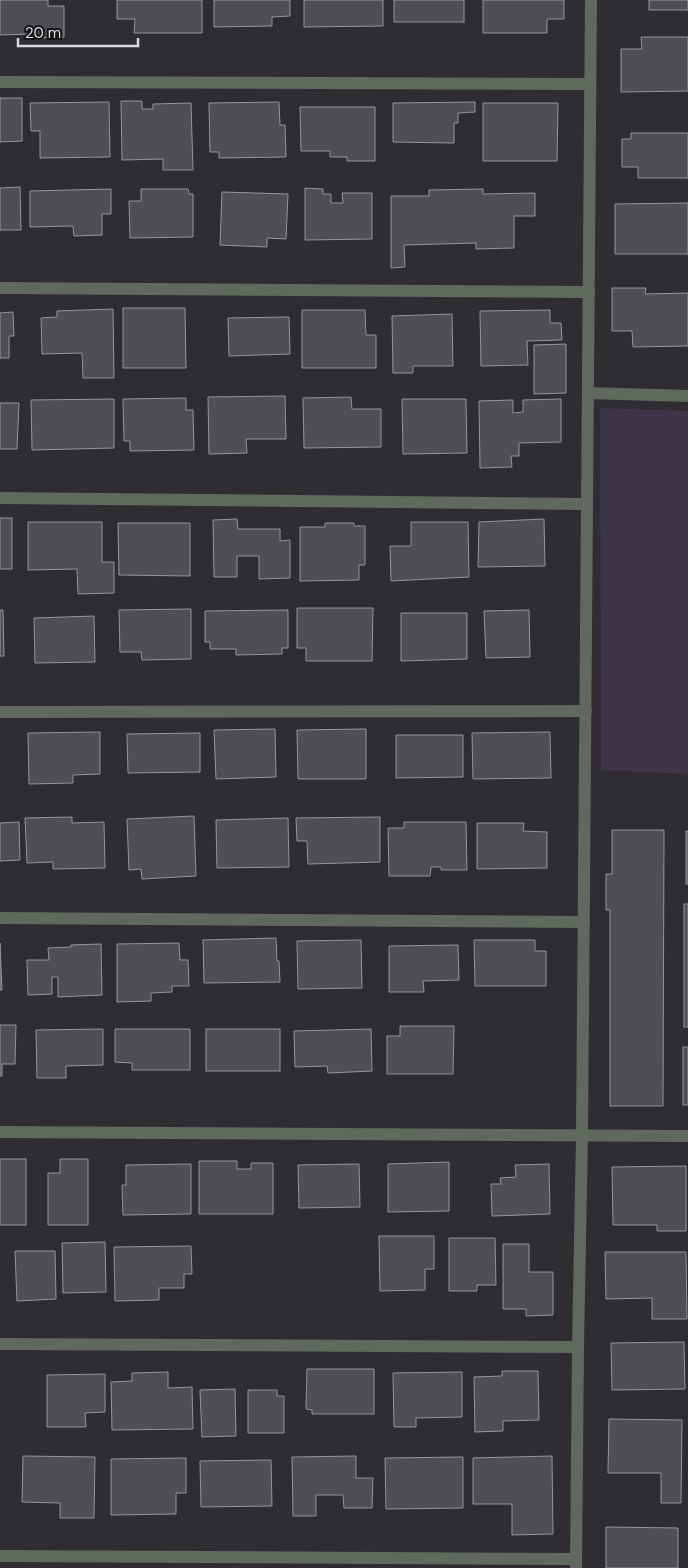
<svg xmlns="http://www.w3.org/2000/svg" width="688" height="1568" viewBox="0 0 688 1568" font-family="'DM Sans',sans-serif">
	<rect width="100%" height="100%" fill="#2f2d31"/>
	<path fill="#3d3648" d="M600,408L688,411V774L601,770Z"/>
	<g fill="#4f4e52" stroke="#97959a">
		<path d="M0,0H48V6H64V37L33,38L32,34L0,35Z"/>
		<path d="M117,0H202V33H134L135,19H117Z"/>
		<path d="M214,0H290V16L272,17V26L214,27Z"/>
		<path d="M304,0H383V26L304,27Z"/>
		<rect x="394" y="0" width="70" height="22"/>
		<path d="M483,0H564V19H547V33H483Z"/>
		<rect x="649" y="0" width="39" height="10"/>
		<path d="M641,37H688V91L621,92V49H642Z"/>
		<path d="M0,98H22V141L0,142Z"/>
		<path d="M121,101H142V109H153V104L191,103L193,170H163V159L122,160Z"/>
		<path d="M109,102L110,157L40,158V131H31L30,103Z"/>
		<path d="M279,102L280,125H285L286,157L219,158V152H210L209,103Z"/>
		<path d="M475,102V112L458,113V123H454V143L393,142V103Z"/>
		<path d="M483,103H558L557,161H483Z"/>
		<path d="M300,107H375V161H347V157H330V151H301Z"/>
		<path d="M631,133H688V178H638V167H622V139H631Z"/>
		<path d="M20,187L21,230H0V188Z"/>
		<path d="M305,188L323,189V194H331V203H343L342,193H372V239L305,240Z"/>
		<path d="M111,189V214H102V235L74,236L73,226L30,227V191Z"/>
		<path d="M141,189H188L189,194H193V237L130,238L129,201H141Z"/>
		<path d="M483,189V194L535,193V216H514V248L476,249V243L404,245L405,267L391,268V196H429V190Z"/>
		<path d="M222,192L288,194L286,239L267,238V247L220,245Z"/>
		<path d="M688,203V254H615V204Z"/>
		<path d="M612,288H646L645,294L688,293V346L633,347L632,331H612Z"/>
		<path d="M123,308H185L186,368H123Z"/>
		<path d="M113,309L114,378H83L82,353L42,354L41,318L57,317V311Z"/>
		<path d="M302,310H365L366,335H376V368H302Z"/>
		<path d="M550,310V323H561L562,340L527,341L528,365L481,366L480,311Z"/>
		<path d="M13,312L14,336H9V358H0V313Z"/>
		<path d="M452,314L453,366H413V373H393L392,316Z"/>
		<path d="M289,317L290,354L229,356L228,318Z"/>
		<path d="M566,344V393L534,394V345Z"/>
		<path d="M285,396L286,439H246L247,453L209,454L208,397Z"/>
		<path d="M351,397L352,409H381V447L304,448L303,398Z"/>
		<path d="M186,398V410H193L194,450L130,451V441H124L123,399Z"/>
		<path d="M114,399V448L32,450L31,400Z"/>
		<path d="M402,399H466L467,453L403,454Z"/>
		<path d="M561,399V442L519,443V456H511L512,467L480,468L479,401L513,400V413L523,412V400Z"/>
		<path d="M0,403H19L17,449H0Z"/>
		<rect x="0" y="518" width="12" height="51"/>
		<path d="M237,519L238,529H280V541L290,540V578L259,579V556H237V577H214L213,520Z"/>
		<path d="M544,519L545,566L478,567L479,522Z"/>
		<path d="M28,522H102V562H114V593L78,594L77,569L28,570Z"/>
		<path d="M411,522H468L469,577L391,581L390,546H411Z"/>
		<path d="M118,523H190V576L119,575Z"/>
		<path d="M325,523H354V526H365V565H359V580L300,581V527H325Z"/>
		<path d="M297,608H373L372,661H306V648H297Z"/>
		<path d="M191,609V659L142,660L141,652H120L119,610Z"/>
		<path d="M0,610H3L4,656H0Z"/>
		<path d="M288,610V648H282V654L236,655V649H210V642H205V611Z"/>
		<path d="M529,610L530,657L486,658L484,611Z"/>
		<path d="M401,613H467V659L401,661Z"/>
		<path d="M94,616L95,662L35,663L34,618Z"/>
		<path d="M275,729L276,777L216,779L214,730Z"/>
		<path d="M366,729V779H298L297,730Z"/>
		<path d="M100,732V774L73,775V783L29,784L28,733Z"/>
		<path d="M550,732L551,778L473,779L472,733Z"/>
		<path d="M200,733V772L128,773L127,734Z"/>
		<path d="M396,735H463V777L396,778Z"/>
		<path d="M194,816L196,876L142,879L141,869L129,870L127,819Z"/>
		<path d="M72,817V823L104,822L105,868L53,869V862L27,863L25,818Z"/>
		<path d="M380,817V862L308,864L307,841H297L296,818Z"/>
		<path d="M288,818L289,867L217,868L216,820Z"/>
		<path d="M19,822L20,860L0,861V823Z"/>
		<path d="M404,822H466L467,870H441V867H431L430,876H389L388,828H404Z"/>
		<path d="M477,823H524L523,831L547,832V868L477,869Z"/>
		<path d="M612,830H664L663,1106H610V910H606V874H612Z"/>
		<rect x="686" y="831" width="2" height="53"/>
		<rect x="684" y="904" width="4" height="123"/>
		<path d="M276,938L277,961H279L280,982L204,983L203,940Z"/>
		<path d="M361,940L362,988L298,989L297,941Z"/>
		<path d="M474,940H535V951H546V986H475Z"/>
		<path d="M0,943L2,990H0Z"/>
		<path d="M179,943L180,960H188L189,986H172V992L151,993V1001L117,1002V944Z"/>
		<path d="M101,944L102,995L58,997V977H52V994L28,995L27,960H49L48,948L71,947V945Z"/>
		<path d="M458,945L459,980L423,981L424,992H389V946Z"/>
		<path d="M0,1025H16L15,1064H2V1076H0Z"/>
		<path d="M400,1026H454L453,1074H387V1036H400Z"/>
		<path d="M103,1029V1065L66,1066V1078H37L36,1030Z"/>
		<path d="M115,1029H190V1070H132V1063L115,1062Z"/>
		<rect x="206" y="1029" width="74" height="42"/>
		<path d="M371,1029L372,1071L328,1073L327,1066L295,1067L294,1031Z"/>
		<rect x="683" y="1047" width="5" height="58"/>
		<rect x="0" y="1159" width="26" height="66"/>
		<path d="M60,1159H88V1225H48V1173H60Z"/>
		<path d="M199,1161H237V1169H251V1163H273V1214H199Z"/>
		<path d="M449,1162V1211L388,1212V1164Z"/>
		<path d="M191,1164V1214L123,1215L122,1185H126V1165Z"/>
		<path d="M359,1164L360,1207L299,1208L298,1165Z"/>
		<path d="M549,1164L550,1214L492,1216L491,1184H501L500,1178L516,1177L515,1165Z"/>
		<path d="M686,1166V1231H657V1225H613L612,1167Z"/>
		<path d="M379,1236H434V1269H425V1290L380,1291Z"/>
		<path d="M449,1238H495L496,1285H477V1291H449Z"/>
		<path d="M105,1242L106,1292L63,1293L62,1243Z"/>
		<path d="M503,1244H529V1272H553V1315L526,1316V1309H503Z"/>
		<path d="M191,1246L192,1274H184V1288H159V1300L115,1301L114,1247Z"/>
		<path d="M15,1251H55L56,1299L17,1301Z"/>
		<path d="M605,1252H686L687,1319H652V1298L606,1299Z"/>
		<path d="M684,1342L685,1389L612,1390L611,1343Z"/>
		<path d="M307,1369H374V1414H312V1410L306,1409Z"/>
		<path d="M502,1371H538L539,1420L503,1421V1431L475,1432L474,1377L502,1376Z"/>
		<path d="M168,1372V1388L192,1387L193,1429L112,1430L111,1382L132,1381V1373Z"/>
		<path d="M462,1372V1417L416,1418V1427H394L393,1373Z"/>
		<path d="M105,1374V1412L85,1413L86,1427H47V1375Z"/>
		<path d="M235,1389L236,1436L202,1437L200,1390Z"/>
		<path d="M248,1390H277V1396H284V1433H248Z"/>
		<path d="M609,1419L682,1420L681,1503H661V1473H608Z"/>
		<path d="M23,1456L95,1457L94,1518H60V1503L22,1502Z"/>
		<path d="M356,1456V1478H373L372,1508H344L343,1495H316V1516H293L292,1457Z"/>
		<path d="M552,1456L553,1534L512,1535V1504H473V1458Z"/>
		<path d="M463,1457V1508L386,1509L385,1458Z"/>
		<path d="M186,1458V1493H176V1514L111,1515V1459Z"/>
		<path d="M271,1460L272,1506L201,1507L200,1461Z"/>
		<path d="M606,1527L678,1528V1568H606Z"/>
	</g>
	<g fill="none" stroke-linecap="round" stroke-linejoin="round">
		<g stroke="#5f695d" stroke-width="12">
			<path d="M0,82L590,84"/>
			<path d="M0,288L589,292"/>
			<path d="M588,393L688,396"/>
			<path d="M0,498L587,504"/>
			<path d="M0,712L586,711"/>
			<path d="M0,918L584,922"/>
			<path d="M0,1132L688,1136"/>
			<path d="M0,1344L578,1347"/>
			<path d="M0,1556L576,1559"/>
			<path d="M576,1568L578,1347L582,1135L591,0"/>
		</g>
	</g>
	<path d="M18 38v8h120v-8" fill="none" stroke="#d9d8db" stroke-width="2.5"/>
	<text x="25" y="38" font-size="15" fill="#d9d8db" stroke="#161618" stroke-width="4" paint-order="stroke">20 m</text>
</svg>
